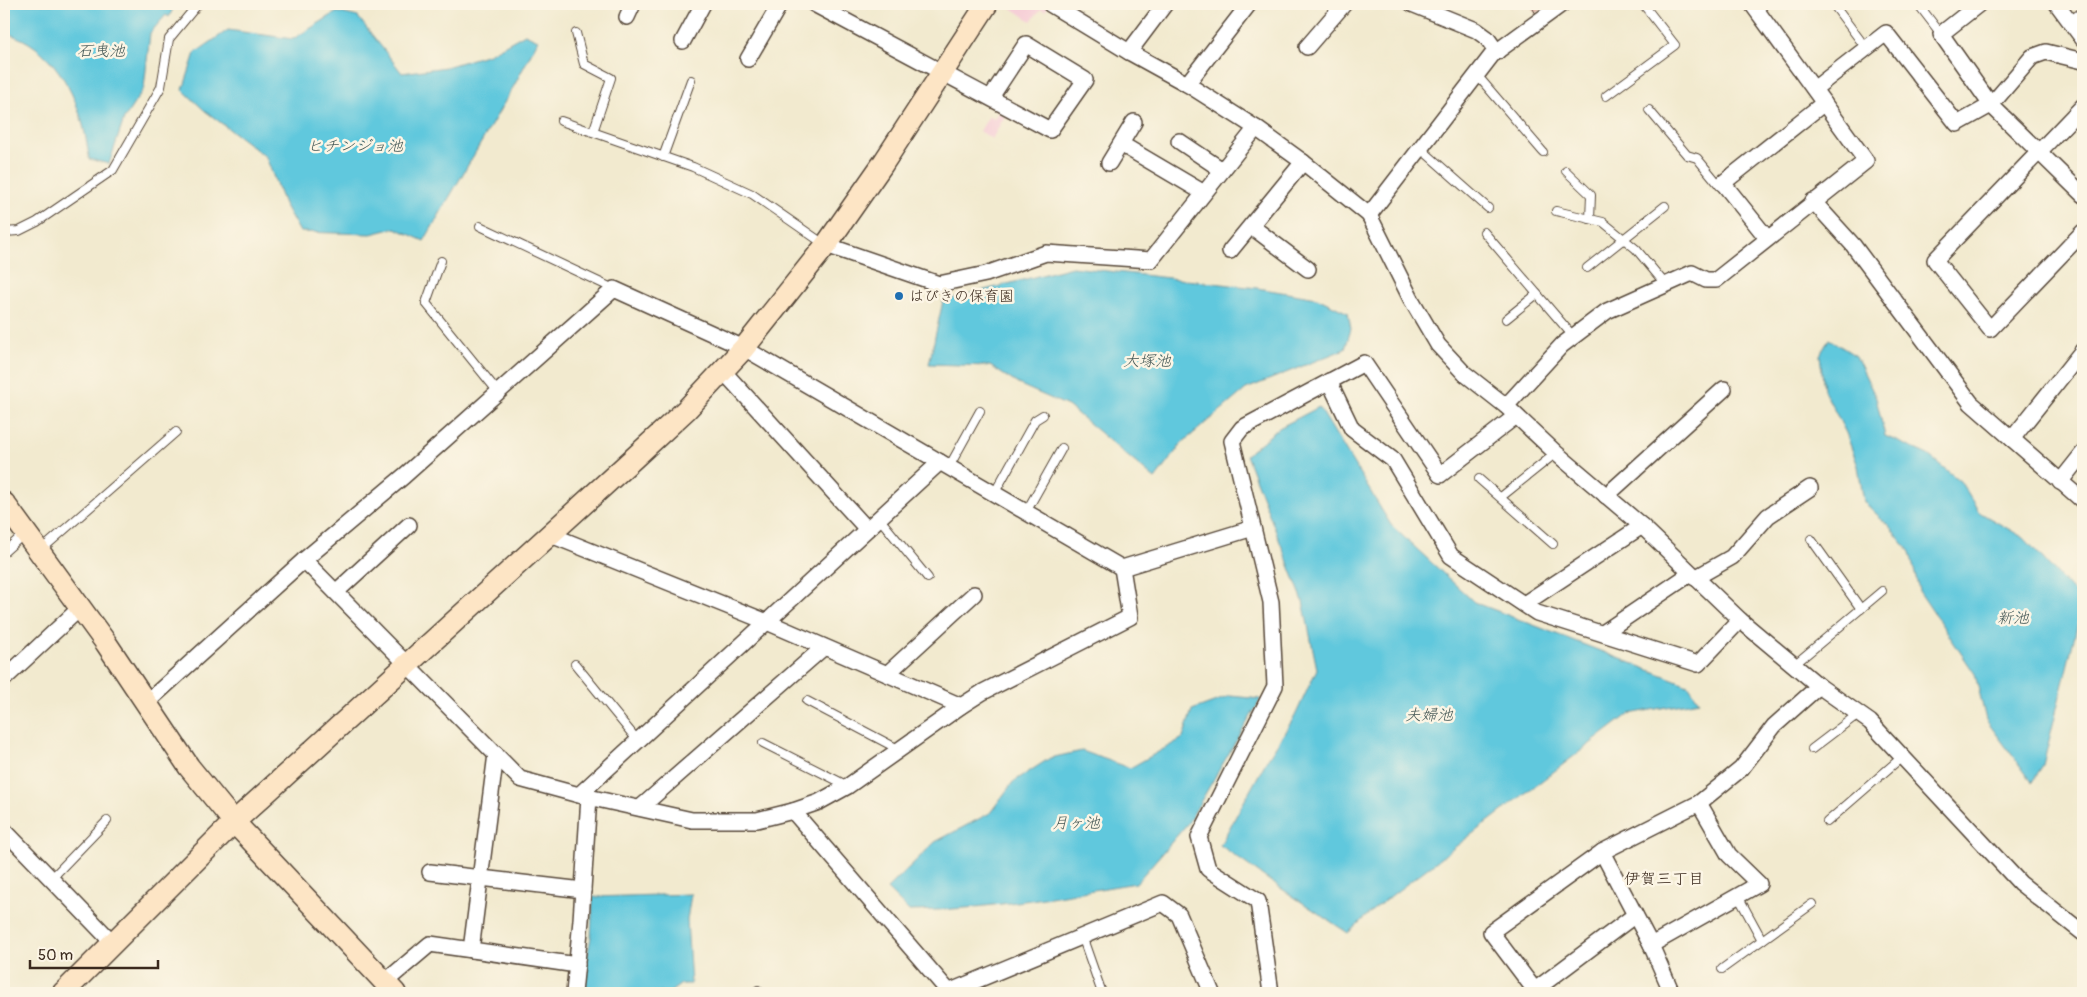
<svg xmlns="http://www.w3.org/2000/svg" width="2087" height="997" viewBox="0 0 2087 997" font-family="Pangolin,'Klee One',sans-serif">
	<rect width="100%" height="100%" fill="#fcf5e5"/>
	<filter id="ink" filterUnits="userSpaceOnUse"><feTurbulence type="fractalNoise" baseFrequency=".02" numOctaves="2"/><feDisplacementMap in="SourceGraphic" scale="10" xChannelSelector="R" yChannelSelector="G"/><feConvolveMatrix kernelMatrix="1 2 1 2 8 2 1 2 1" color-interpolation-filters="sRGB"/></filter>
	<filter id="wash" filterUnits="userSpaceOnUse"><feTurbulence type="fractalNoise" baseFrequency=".0096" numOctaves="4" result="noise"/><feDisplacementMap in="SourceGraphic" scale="20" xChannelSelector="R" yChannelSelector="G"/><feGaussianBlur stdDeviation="1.12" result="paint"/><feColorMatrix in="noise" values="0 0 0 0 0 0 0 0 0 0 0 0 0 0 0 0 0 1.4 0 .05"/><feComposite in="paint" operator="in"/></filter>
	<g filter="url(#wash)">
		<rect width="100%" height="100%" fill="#f2eacf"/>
		<g fill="#f6cfd7">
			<path d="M1012,4H1050L1045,11L1041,9L1031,21L1010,7Z"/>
			<path d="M998,112L1005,116L992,139L980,131L989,116L994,119Z"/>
		</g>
		<g fill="#60c8dd" stroke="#4e797e">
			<path d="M4,4H175L169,17L166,15L150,33L144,88L124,119L109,164L89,159C85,116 67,67 29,43C21,38 12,35 4,32Z"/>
			<path d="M337,12L358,17L402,73L446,67L489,54L525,34L538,40L515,84L424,241L395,228L371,234L300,232L284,204L266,157L204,110L183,90L195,53L228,30L293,39Z"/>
			<path d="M1072,267L1257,288L1317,298L1348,313L1351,329L1345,349L1246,389L1182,443L1155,479L1068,406L1018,384L990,366L929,364L943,301Z"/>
			<path d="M1829,339L1856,356L1876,398L1885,436L1928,455L1960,481L1979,512L2024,538L2083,602L2043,765L2032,782L1986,720L1975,674L1919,591L1910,552L1889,526L1864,502L1858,466L1846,433L1824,390L1820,355Z"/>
			<path d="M1319,407L1391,525L1474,602L1688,685L1699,701L1629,714L1374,909L1348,933L1270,881L1220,845L1267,760L1295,716L1317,669L1303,601L1246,455L1279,428Z"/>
			<path d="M1230,696L1261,699L1188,823L1136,883C1061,895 985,910 909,911L887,889L935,842L990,813L1013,782L1050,758L1082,751L1130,768L1183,738L1192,710Z"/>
			<path d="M691,894L687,920L691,984H681L669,993H580L591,937L593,897Z"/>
		</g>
		<g id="blocks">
			<path fill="#d49285" d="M1530,4H1551L1536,14Z"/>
		</g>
	</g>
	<g filter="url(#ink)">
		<use href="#blocks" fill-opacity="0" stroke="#564739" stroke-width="1"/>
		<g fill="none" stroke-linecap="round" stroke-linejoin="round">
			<defs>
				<g id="lane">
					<path d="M1833,4L1866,48"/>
					<path d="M1918,4L1941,34"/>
					<path d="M2070,21L2083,11"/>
					<path d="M576,33L584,64L611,78L593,132"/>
					<path d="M1477,75L1543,152"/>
					<path d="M1606,96L1675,45L1643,4"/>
					<path d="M1649,110L1687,155L1697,158L1720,186L1723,183"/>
					<path d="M561,121L693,167L752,194L824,244"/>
					<path d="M1420,148L1488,208"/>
					<path d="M663,157L691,80"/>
					<path d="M1566,171L1591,195L1590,219"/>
					<path d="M1556,211L1603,222L1636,249L1666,285"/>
					<path d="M480,226L614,289"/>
					<path d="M4,232L19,231L37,222L113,170L161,87L169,39L198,4"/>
					<path d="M1484,232L1573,336"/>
					<path d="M441,261L426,303L498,392"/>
					<path d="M1587,268L1665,206"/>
					<path d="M1506,319L1537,294"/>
					<path d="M949,467L980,411"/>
					<path d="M1479,479L1553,544"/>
					<path d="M994,494L1035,420L1043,415"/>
					<path d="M1501,497L1556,453"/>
					<path d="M1026,512L1062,448"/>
					<path d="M879,518L928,578"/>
					<path d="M1811,539L1861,609"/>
					<path d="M40,551L176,432"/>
					<path d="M4,552L24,534"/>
					<path d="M575,664L638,741"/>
					<path d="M1794,665L1882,591"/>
					<path d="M807,701L900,750"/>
					<path d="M763,743L848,786"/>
					<path d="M1812,749L1858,714"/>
					<path d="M1827,822L1902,757"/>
					<path d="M51,879L107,821"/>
					<path d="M1738,896L1762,940"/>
					<path d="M1082,936L1102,993"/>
					<path d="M1722,969L1812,904"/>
					<path d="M758,990V993"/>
				</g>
				<g id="street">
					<path d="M814,4L1050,130L1085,80L1026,44L991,97"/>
					<path d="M1050,4L1129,52L1187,84L1256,128L1303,162L1369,215L1411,299L1438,345L1464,373L1506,406L1556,453L1642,526L1740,620L1819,686L1774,726L1741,769L1699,803L1602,852L1651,945L1672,993"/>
					<path d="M1412,4L1476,30L1487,38L1497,52"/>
					<path d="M1979,4L1941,34L1991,105L2083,195"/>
					<path d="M2057,4L2083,39"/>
					<path d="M627,17L633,4"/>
					<path d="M683,41L703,4"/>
					<path d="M1307,47L1344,4"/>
					<path d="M1129,52L1165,4"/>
					<path d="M748,59L780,4"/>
					<path d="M1187,84L1249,4"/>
					<path d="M1814,89L1886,33L1957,124L1991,105L2032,57L2046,52L2083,61"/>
					<path d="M2083,106L1935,260L1990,329L2083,232"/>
					<path d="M1179,141L1222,170"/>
					<path d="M1121,144L1204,193"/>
					<path d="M1109,163L1134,122"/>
					<path d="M1813,201L1853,245L1971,403L2083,501"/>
					<path d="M1369,215L1492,55L1562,4"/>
					<path d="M1251,226L1308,269"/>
					<path d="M1767,238L1723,183L1824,103"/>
					<path d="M826,245L939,284L986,274L1046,253L1151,260L1256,128"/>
					<path d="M1230,251L1303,162"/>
					<path d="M723,371L867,529"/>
					<path d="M1329,381L1352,429L1393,460L1451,556L1537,613L1698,664L1740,620"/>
					<path d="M1506,406L1562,345L1607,311L1692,273L1706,280H1716L1866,161L1752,4"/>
					<path d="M2012,439L2083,350"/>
					<path d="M2060,482L2083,453"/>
					<path d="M1606,496L1724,389"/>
					<path d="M551,535L767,622L961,706"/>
					<path d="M304,560L520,779L579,795L692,820H757L793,811L819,802L848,786L961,706L983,692L1130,617L1122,568"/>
					<path d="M1695,578L1732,557L1768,516L1810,488"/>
					<path d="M336,592L409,525"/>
					<path d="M1524,604L1642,526"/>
					<path d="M1603,633L1690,574"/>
					<path d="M887,674L974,594"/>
					<path d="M4,679L80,608"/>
					<path d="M1819,686L1870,722L2020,883L2083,933"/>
					<path d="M145,704L304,560L404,476L614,289L744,348L1122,568L1253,528"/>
					<path d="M579,795L940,462"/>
					<path d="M640,808L824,647"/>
					<path d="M793,811L950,993"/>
					<path d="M4,830L113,943"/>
					<path d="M430,872L583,890"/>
					<path d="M1651,945L1759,884L1729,855L1699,803"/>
					<path d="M471,950L496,754"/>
					<path d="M385,982L430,944L577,965"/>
					<path d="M1535,990L1635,915"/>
					<path d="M574,993L581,920L589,797"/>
					<path d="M946,993L1163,903L1179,915L1212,993"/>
					<path d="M1271,993L1258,901L1208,869L1199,837L1275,686L1271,602L1232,441L1242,428L1364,363L1440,475L1516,416"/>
					<path d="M1537,993L1491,932L1602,852"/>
				</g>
				<g id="secondary">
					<path d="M4,503L106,643L189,767L234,822L395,993"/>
					<path d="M63,993L234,822L634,458L686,410L744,348L826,245L882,165L987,4"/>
				</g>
			</defs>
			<use href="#lane" stroke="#564739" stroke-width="10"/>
			<use href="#street" stroke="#564739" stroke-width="18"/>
			<use href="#secondary" stroke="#564739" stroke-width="24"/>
			<use href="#lane" stroke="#fff" stroke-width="8"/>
			<use href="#street" stroke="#fff" stroke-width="15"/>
			<use href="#secondary" stroke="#fde5c5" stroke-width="21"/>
		</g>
	</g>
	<circle fill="#1f6fb2" stroke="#fcf5e5" stroke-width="2" cx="899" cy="296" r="5"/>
	<g text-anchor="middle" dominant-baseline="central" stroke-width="5" stroke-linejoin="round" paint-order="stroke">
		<g font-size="15" fill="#3b2a1e" stroke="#fcf5e5" text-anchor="start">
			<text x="909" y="296">はびきの保育園</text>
		</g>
		<g font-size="16" font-style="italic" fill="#465957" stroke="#fcf5e5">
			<text x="101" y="51">石曳池</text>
			<text x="355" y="146">ヒチンジョ池</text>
			<text x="1147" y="361">大塚池</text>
			<text x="2013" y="618">新池</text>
			<text x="1429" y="715">夫婦池</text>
			<text x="1076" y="823">月ヶ池</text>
		</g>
		<g font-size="16" fill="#3b2a1e" stroke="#fcf5e5">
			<text x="1664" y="879">伊賀三丁目</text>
		</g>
	</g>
	<rect width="2087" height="997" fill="none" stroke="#fcf5e5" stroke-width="20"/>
	<path d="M30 960v8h128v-8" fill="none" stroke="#3b2a1e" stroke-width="2.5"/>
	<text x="38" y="960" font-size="15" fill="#3b2a1e" stroke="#fcf5e5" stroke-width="4" paint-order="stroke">50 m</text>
</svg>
